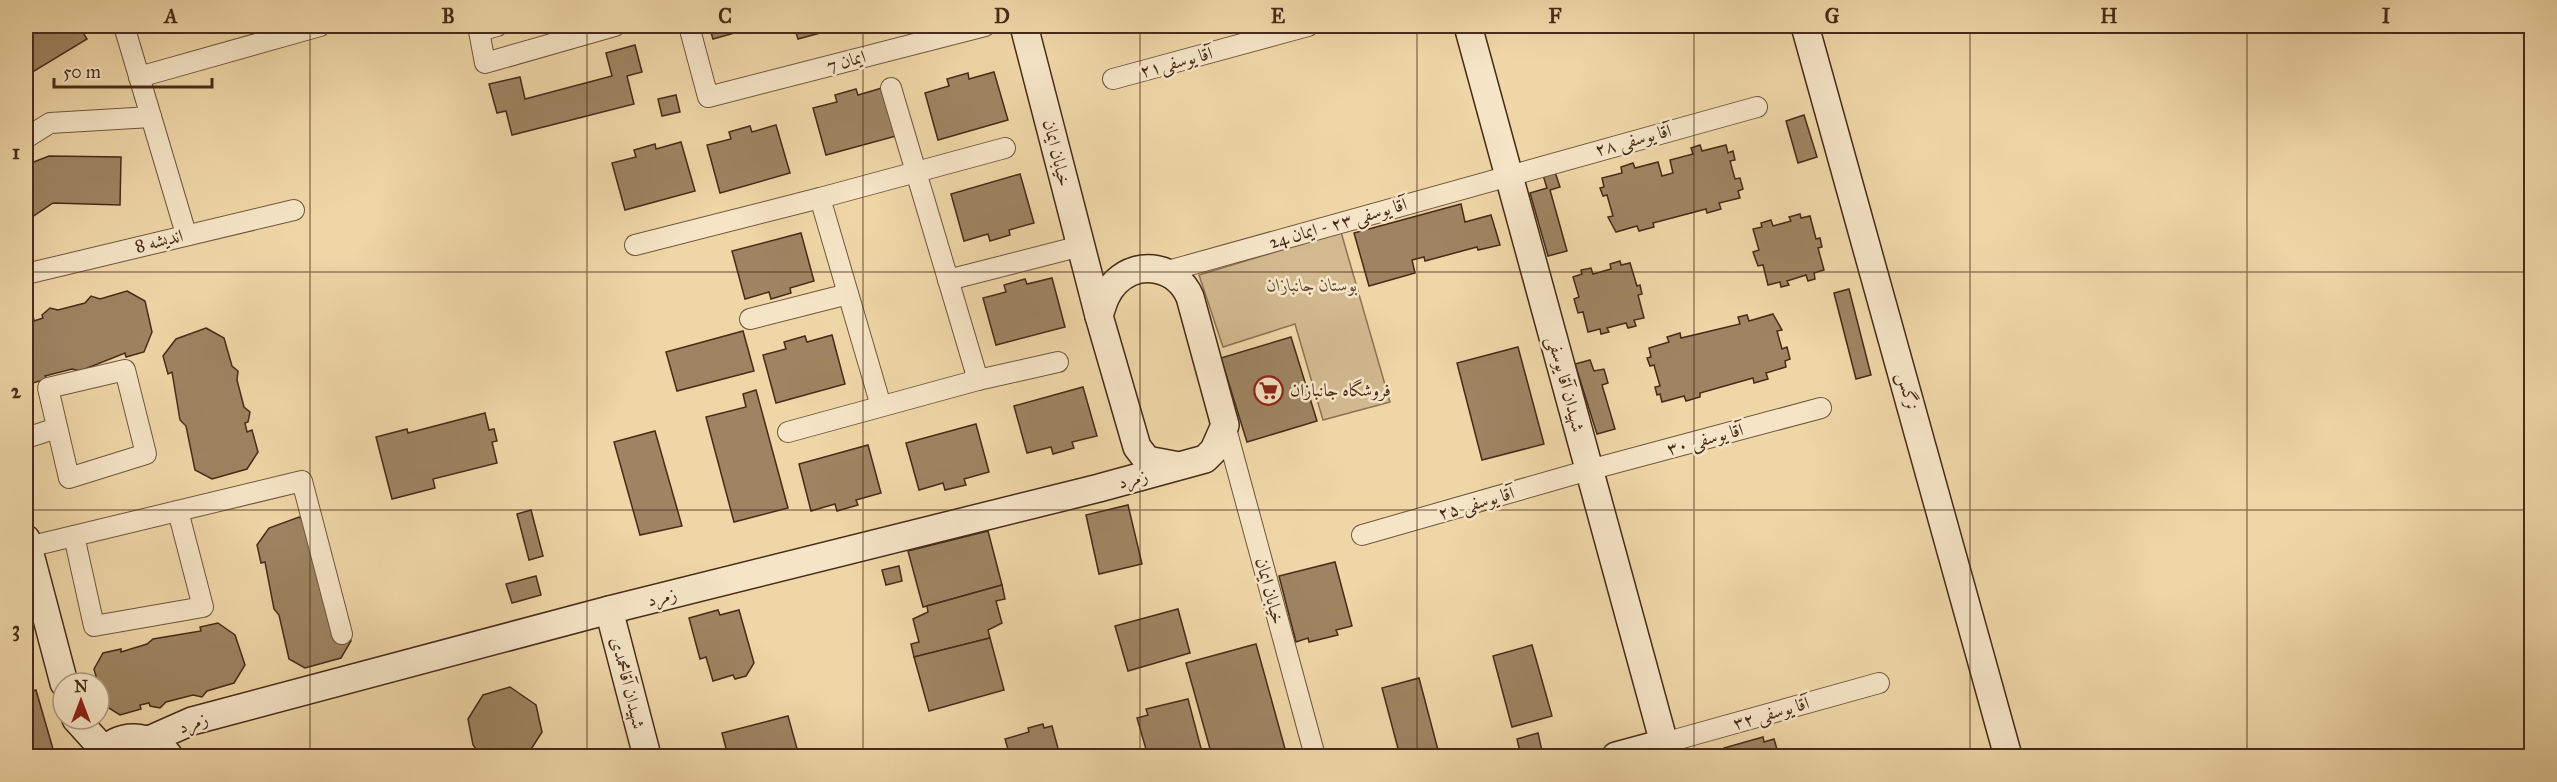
<svg xmlns="http://www.w3.org/2000/svg" width="2557" height="782" viewBox="0 0 2557 782" font-family="'IM FELL Great Primer',Amiri,serif">
	<rect width="100%" height="100%" fill="#efd6a7"/>
	<filter id="stains"><feTurbulence type="fractalNoise" baseFrequency=".00333" numOctaves="4"/><feColorMatrix values="0 0 0 0 .2 0 0 0 0 .09 0 0 0 0 .02 0 0 0 .5 -.17"/></filter>
	<radialGradient id="worn" r=".72"><stop offset=".6" stop-color="#630" stop-opacity="0"/><stop offset="1" stop-color="#630" stop-opacity=".3"/></radialGradient>
	<path fill="#d2b98f" stroke="#8c7254" stroke-width="1.5" d="M1341,232L1390,402L1323,420L1295,324L1223,347L1199,275Z"/>
	<g fill="#9e8462" stroke="#472b18" stroke-width="1.5">
		<path d="M26,26H79L87,39L26,76Z"/>
		<path d="M709,26H736L738,32L713,39Z"/>
		<path d="M794,26H846L798,39Z"/>
		<path d="M635,45L642,72L627,76L634,104L512,135L506,111L497,113L489,84L520,77L525,99L612,76L606,53Z"/>
		<path d="M994,72L1008,120L938,140L925,93L949,86L947,79L968,73L969,79Z"/>
		<path d="M882,88L896,136L826,155L813,108L837,102L835,95L856,89L858,95Z"/>
		<path d="M676,95L680,112L662,116L658,99Z"/>
		<path d="M1804,115L1817,157L1798,163L1786,121Z"/>
		<path d="M776,125L790,173L720,193L707,145L731,139L729,132L750,126L752,132Z"/>
		<path d="M681,142L695,191L625,210L612,163L636,157L634,150L655,144L656,149Z"/>
		<path d="M1700,145L1702,151L1726,145L1728,153L1733,151L1735,160L1730,161L1735,179L1740,178L1743,189L1738,191L1740,198L1719,203L1721,209L1707,213L1706,209L1653,223L1654,227L1639,231L1637,226L1616,232L1608,217L1613,216L1607,195L1603,196L1600,188L1604,187L1602,178L1622,173L1621,167L1633,163L1635,168L1658,162L1662,176L1673,173L1670,160L1693,154L1691,148Z"/>
		<path d="M49,156L121,157L120,205L53,203L26,221V165Z"/>
		<path d="M1554,169L1560,187L1550,190L1567,251L1548,256L1530,193L1547,188L1542,172Z"/>
		<path d="M1020,174L1034,223L1009,230L1010,235L990,241L988,234L964,241L951,194Z"/>
		<path d="M1461,204L1465,222L1491,215L1500,245L1478,250L1477,247L1425,261L1424,257L1412,260L1415,273L1369,286L1354,233Z"/>
		<path d="M1800,214L1801,218L1810,216L1816,239L1820,238L1822,247L1818,248L1824,270L1814,273L1815,279L1808,281L1806,275L1787,281L1789,285L1781,287L1780,282L1768,285L1763,265L1758,266L1753,252L1759,250L1753,229L1762,227L1761,223L1771,220L1773,226L1791,221L1789,217Z"/>
		<path d="M801,233L814,281L790,288L791,293L771,299L769,292L745,299L732,251Z"/>
		<path d="M1620,261L1621,265L1630,263L1637,286L1640,285L1642,294L1638,295L1644,318L1634,320L1636,326L1628,328L1626,323L1607,328L1609,332L1601,334L1600,329L1588,332L1583,312L1578,313L1574,299L1579,297L1573,277L1582,274L1581,270L1591,268L1593,274L1611,269L1610,264Z"/>
		<path d="M1052,278L1065,327L996,345L983,298L1006,292L1004,285L1025,279L1027,284Z"/>
		<path d="M1849,289L1871,375L1856,379L1834,293Z"/>
		<path d="M127,291L145,301L152,332L144,352L126,357L125,353L80,371L72,369L45,376L47,379L29,384L26,382V318L33,316L34,321L43,318L42,315L50,308L58,310L85,303L91,296L100,299Z"/>
		<path d="M1773,314L1782,330L1777,331L1782,349L1787,347L1790,359L1785,361L1786,367L1766,373L1768,379L1754,383L1753,378L1700,393V397L1686,401L1684,396L1662,402L1660,394L1657,395L1655,387L1660,386L1654,365L1650,366L1647,358L1651,357L1649,348L1669,342L1667,337L1680,333L1681,338L1740,324L1738,317L1747,315L1749,321Z"/>
		<path d="M206,328L224,338L232,366L238,371L237,380L244,407L250,412L248,422L245,423L247,432L252,430L258,452L247,469L212,479L195,470L186,426L180,420L172,372L168,374L163,356L176,339Z"/>
		<path d="M743,331L754,371L677,391L666,352Z"/>
		<path d="M832,335L845,384L776,403L763,355L786,349L784,342L805,336L807,342Z"/>
		<path d="M1291,337L1317,421L1247,442L1221,358Z"/>
		<path d="M1518,347L1544,444L1482,460L1457,363Z"/>
		<path d="M1590,360L1594,371L1604,369L1608,383L1602,385L1615,429L1597,434L1575,364Z"/>
		<path d="M1083,387L1097,436L1072,442L1074,448L1053,454L1051,447L1027,453L1014,406Z"/>
		<path d="M756,390L788,508L734,522L706,417L746,407L743,394Z"/>
		<path d="M485,413L489,430L494,429L497,441L492,442L497,463L433,479L435,488L392,499L376,437L407,429L408,433Z"/>
		<path d="M976,424L989,472L964,479L966,485L945,490L943,483L919,490L906,443Z"/>
		<path d="M655,431L682,526L640,535L614,442Z"/>
		<path d="M868,445L881,493L856,500L858,505L837,511L835,504L811,511L799,464Z"/>
		<path d="M1128,505L1142,564L1099,574L1086,515Z"/>
		<path d="M531,510L543,556L529,560L517,514Z"/>
		<path d="M299,517L318,528L351,641L341,658L305,668L289,659L279,615L274,609L265,562L261,563L257,545L269,528Z"/>
		<path d="M988,531L1002,585L923,607L908,551Z"/>
		<path d="M1335,562L1352,626L1336,630L1338,635L1309,642L1308,638L1296,642L1279,576Z"/>
		<path d="M899,566L902,581L886,585L882,570Z"/>
		<path d="M536,576L541,595L512,603L506,584Z"/>
		<path d="M1002,585L1005,599L996,601L1002,623L988,630L990,638L914,657L911,644L919,642L913,619L928,612L927,606Z"/>
		<path d="M1178,609L1190,653L1128,671L1115,626Z"/>
		<path d="M718,610L720,615L739,610L754,663L746,676L735,679L733,675L713,681L706,657L700,659L689,618Z"/>
		<path d="M218,623L235,635L245,665L234,683L207,691L202,697L193,695L166,702L160,708L150,706L149,703L140,705L141,709L120,715L104,705L94,669L103,653L121,649V652L147,644L153,639L201,631L200,627Z"/>
		<path d="M990,638L1004,690L929,711L914,657Z"/>
		<path d="M1256,644L1287,756H1212L1186,663Z"/>
		<path d="M1532,645L1552,716L1512,727L1493,656Z"/>
		<path d="M1419,678L1438,750L1413,756H1400L1382,688Z"/>
		<path d="M510,687L536,705L542,732L528,754L474,756L477,750L473,745L468,719L483,695Z"/>
		<path d="M36,690L55,756H26V693Z"/>
		<path d="M1188,699L1203,756H1148L1137,718L1148,715L1146,709Z"/>
		<path d="M788,716L799,756H728L722,733Z"/>
		<path d="M1043,724L1044,728L1052,726L1060,756H1010L1005,739L1029,732L1028,728Z"/>
		<path d="M1538,733L1542,751L1521,756L1517,739Z"/>
		<path d="M1763,737L1764,742L1774,739L1779,756H1710L1725,752L1724,748Z"/>
	</g>
	<g fill="none" stroke-linecap="round" stroke-linejoin="round">
		<defs>
			<g id="street">
				<path d="M124,26L186,234"/>
				<path d="M478,26L485,63L615,26"/>
				<path d="M689,26L708,97L985,26"/>
				<path d="M479,31L497,26"/>
				<path d="M139,77L320,26"/>
				<path d="M1113,79L1308,26"/>
				<path d="M891,88L978,380"/>
				<path d="M26,138L50,123L151,117"/>
				<path d="M635,245L820,198"/>
				<path d="M1168,271L1757,107"/>
				<path d="M26,274L294,210"/>
				<path d="M948,280L1081,246"/>
				<path d="M750,319L848,294"/>
				<path d="M125,370L146,454L69,478L48,388Z"/>
				<path d="M881,406L820,198L1005,148"/>
				<path d="M1225,425L1315,756"/>
				<path d="M788,432L978,380L1058,362"/>
				<path d="M26,438L57,428"/>
				<path d="M1362,535L1589,470L1821,408"/>
				<path d="M74,536L94,626L203,607L178,511"/>
				<path d="M28,547L302,481L342,634"/>
				<path d="M1667,756L1664,743L1879,683"/>
			</g>
			<g id="secondary">
				<path d="M1024,26L1099,316"/>
				<path d="M1468,26L1664,743L1616,756"/>
				<path d="M1805,26L2008,756"/>
				<path d="M26,539L64,683"/>
				<path d="M609,610L647,756"/>
				<path d="M76,719L104,750"/>
				<path d="M149,740L192,721L609,610L1099,488L1205,459L1214,450L1225,425L1190,297C1177,267 1140,259 1116,282C1106,292 1103,303 1099,316L1137,447L1147,460L1179,466"/>
				<path d="M100,756C117,731 151,733 169,756"/>
			</g>
		</defs>
		<use href="#street" stroke="#71563c" stroke-width="22"/>
		<use href="#secondary" stroke="#472b18" stroke-width="30"/>
		<use href="#street" stroke="#f5e4c6" stroke-width="20"/>
		<use href="#secondary" stroke="#f5e4c6" stroke-width="27"/>
	</g>
	<path fill="none" stroke="#472b18" stroke-width="1.5" stroke-opacity="0.55" d="M310,26V756M587,26V756M863,26V756M1140,26V756M1417,26V756M1694,26V756M1970,26V756M2247,26V756M26,272H2532M26,510H2532"/>
	<defs>
		<symbol id="supermarket-ring" viewBox="-11 -11 22 22"><circle r="9.5" fill="#f5e4c6" stroke="#8f2418" stroke-width="1.5"/><path d="M-6-5.5h2.5l.6 2H6L4.5 2H-2.5L-4.4-4H-6ZM-1.5 3.2a1.3 1.3 0 1 0 .1 0ZM3 3.2a1.3 1.3 0 1 0 .1 0Z" fill="#8f2418"/></symbol>
	</defs>
	<g fill-rule="evenodd">
		<use href="#supermarket-ring" x="1252" y="374" width="33" height="33"/>
	</g>
	<g text-anchor="middle" dominant-baseline="central" stroke-width="5" stroke-linejoin="round" paint-order="stroke">
		<g font-size="18" fill="#472b18" stroke="#f5e4c6">
			<text transform="translate(846 61) rotate(-15)">ایمان 7</text>
			<text transform="translate(1176 62) rotate(-15)">آقا یوسفی۲۱</text>
			<text transform="translate(1633 140) rotate(-15)">آقا یوسفی ۲۸</text>
			<text transform="translate(1057 153) rotate(76)">خیابان ایمان</text>
			<text transform="translate(1338 223) rotate(-16)">آقا یوسفی ۲۳ - ایمان 24</text>
			<text transform="translate(159 241) rotate(-14)">اندیشه 8</text>
			<text transform="translate(1566 384) rotate(75)">شهیدان آقا یوسفی</text>
			<text transform="translate(1908 391) rotate(75)">نرگس</text>
			<text transform="translate(1705 439) rotate(-15)">آقا یوسفی ۳۰</text>
			<text transform="translate(1133 479) rotate(-15)">زمرد</text>
			<text transform="translate(1476 503) rotate(-16)">آقا یوسفی ۲۵</text>
			<text transform="translate(1270 591) rotate(75)">خیابان ایمان</text>
			<text transform="translate(662 597) rotate(-14)">زمرد</text>
			<text transform="translate(628 683) rotate(76)">شهیدان آقامحمدی</text>
			<text transform="translate(1771 713) rotate(-16)">آقا یوسفی ۳۲</text>
			<text transform="translate(193 723) rotate(-20)">زمرد</text>
		</g>
		<g font-size="18" font-style="italic" fill="#634730" stroke="#f5e4c6">
			<text x="1312" y="285">بوستان جانبازان</text>
		</g>
		<g font-size="18" fill="#472b18" stroke="#f5e4c6" text-anchor="start">
			<text x="1290" y="390">فروشگاه جانبازان</text>
		</g>
	</g>
	<rect width="2557" height="782" fill="none" stroke="#efd6a7" stroke-width="66"/>
	<g transform="translate(81 701)"><circle r="28" fill="#f5e4c6" stroke="#af9a80" stroke-width="1.5"/>
	<path d="M0-4.5L10 22L0 15L-10 22Z" fill="#8f2418"/>
	<text y="-9" font-size="16" font-weight="bold" text-anchor="middle" fill="#472b18">N</text>
	</g>
	<path d="M54 78v9h158v-9" fill="none" stroke="#472b18" stroke-width="3"/>
	<text x="63" y="78" font-size="18" fill="#472b18" stroke="#f5e4c6" stroke-width="4.5" paint-order="stroke">50 m</text>
	<rect x="33" y="33" width="2491" height="716" fill="none" stroke="#472b18" stroke-width="2"/>
	<g font-size="20" text-anchor="middle" font-weight="bold" fill="#472b18">
		<text x="171" y="23">A</text>
		<text x="448" y="23">B</text>
		<text x="725" y="23">C</text>
		<text x="1002" y="23">D</text>
		<text x="1278" y="23">E</text>
		<text x="1555" y="23">F</text>
		<text x="1832" y="23">G</text>
		<text x="2109" y="23">H</text>
		<text x="2386" y="23">I</text>
		<text x="16" y="159">1</text>
		<text x="16" y="398">2</text>
		<text x="16" y="636">3</text>
	</g>
	<rect width="100%" height="100%" filter="url(#stains)"/>
	<rect width="100%" height="100%" fill="url(#worn)"/>
</svg>
